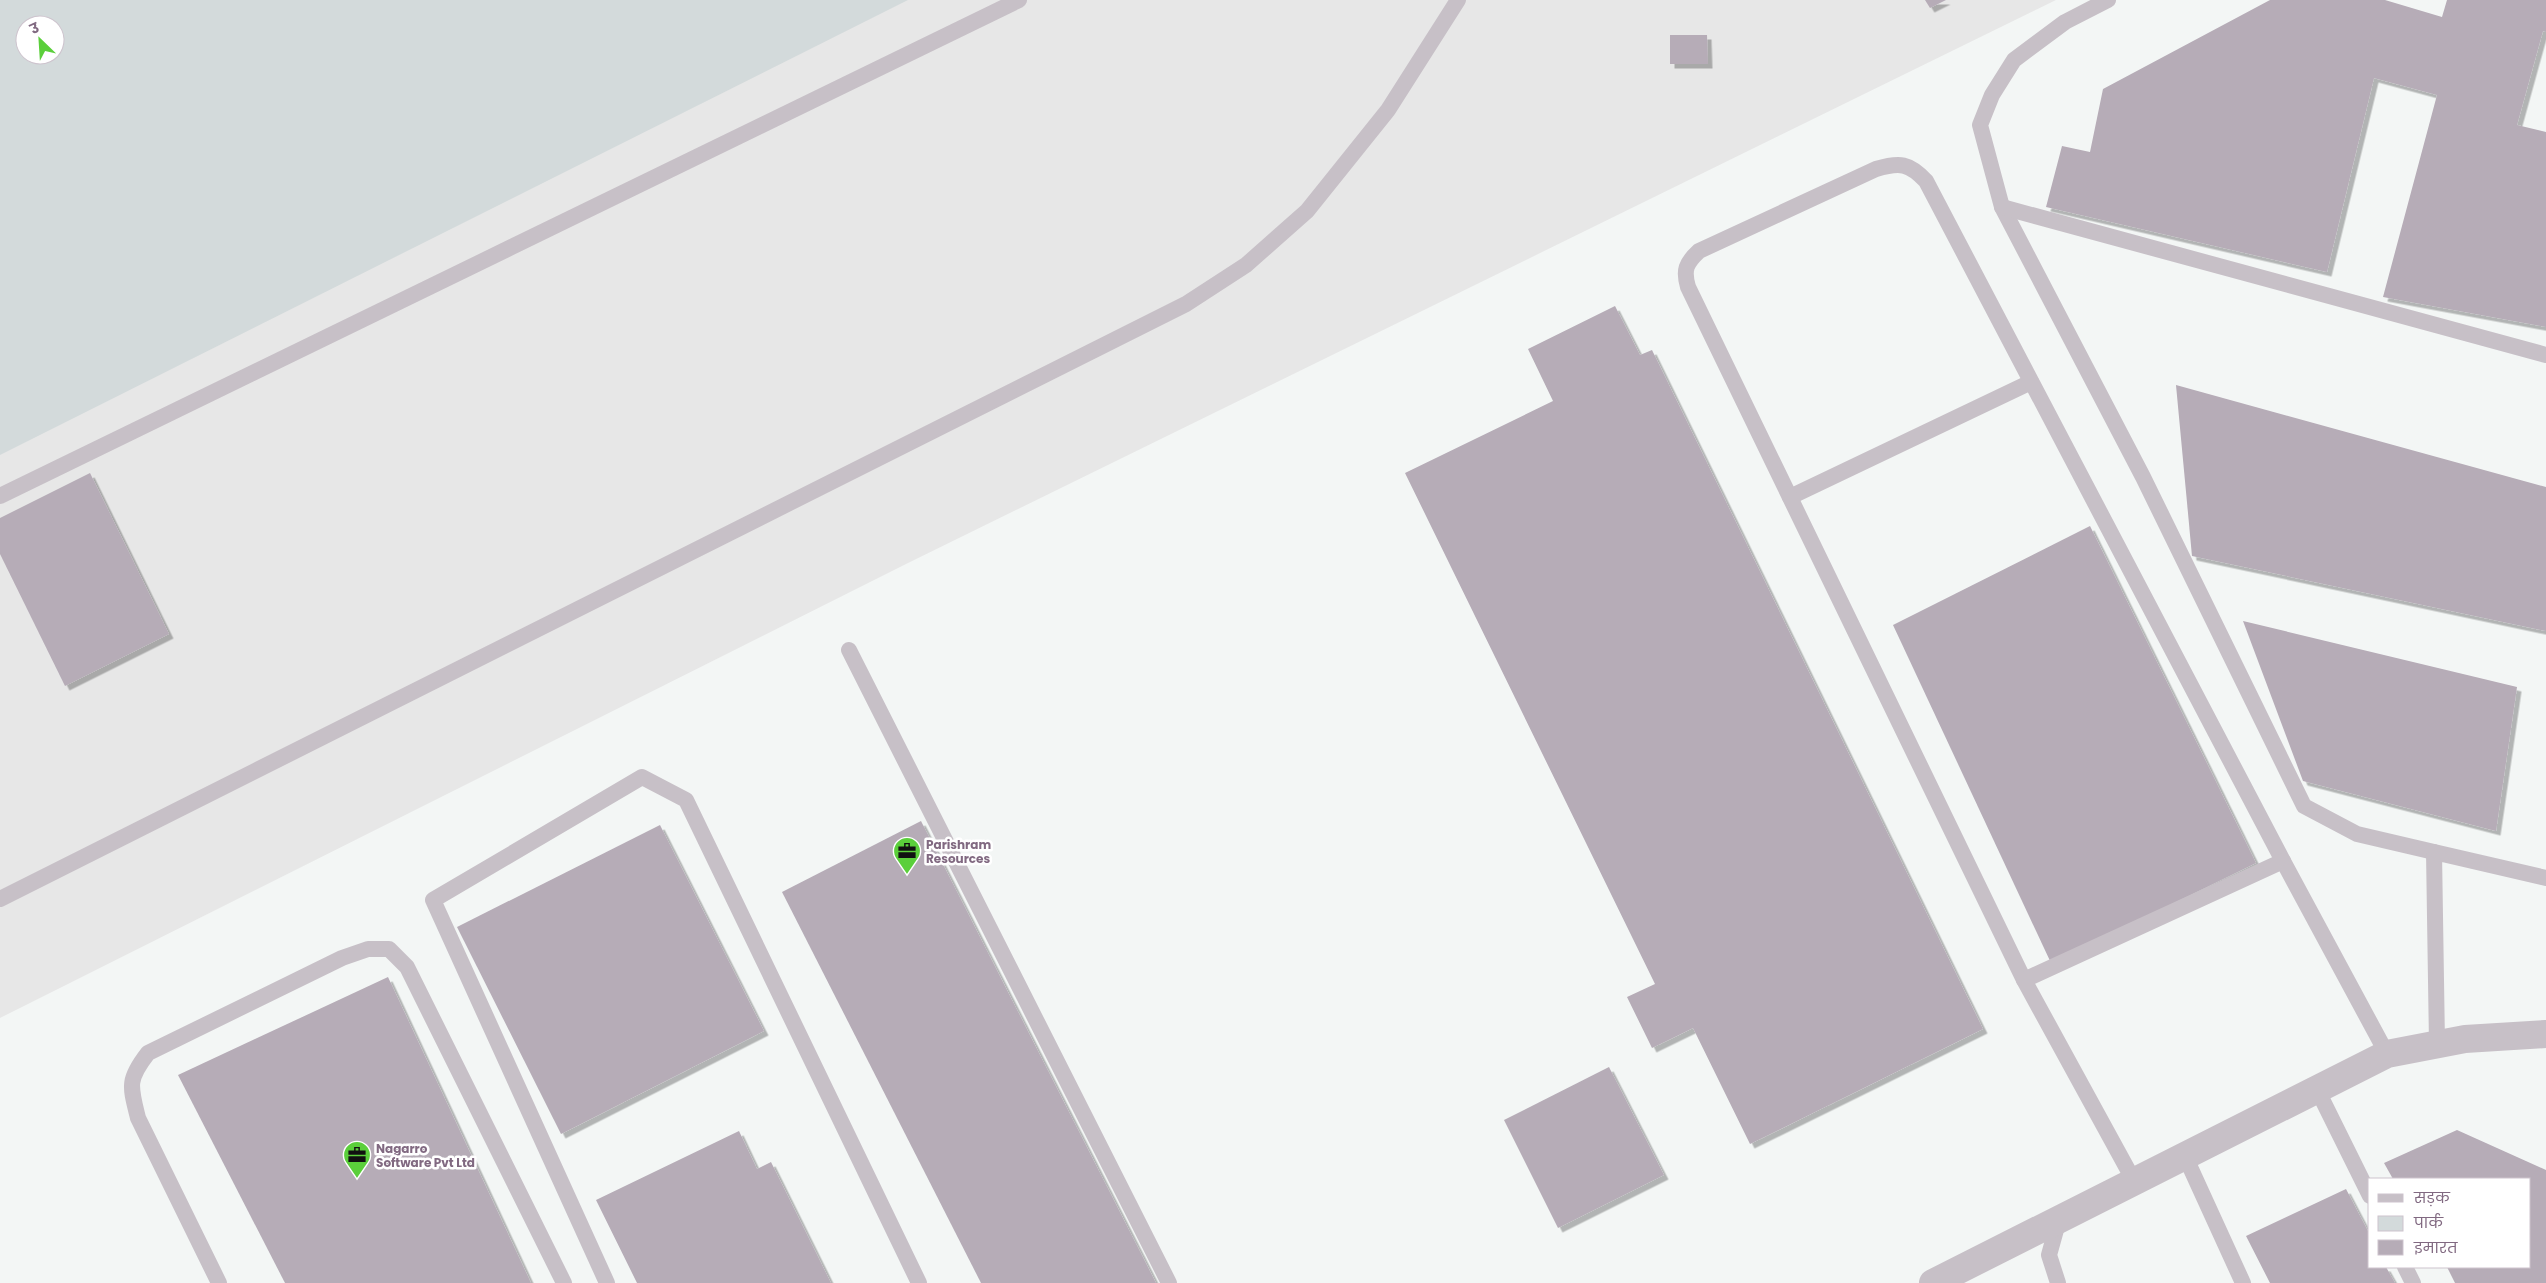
<svg xmlns="http://www.w3.org/2000/svg" width="2546" height="1283" viewBox="0 0 2546 1283" font-family="Poppins,'Noto Sans Devanagari',sans-serif">
	<defs>
		<filter id="shadow"><feDropShadow dx="4.5" dy="4.5" stdDeviation="0" flood-color="#0004"/></filter>
	</defs>
	<rect width="100%" height="100%" fill="#f3f6f5"/>
	<path fill="#e7e7e7" fill-rule="evenodd" d="M0,0H2056L906,564L0,1018ZM25,25H55V55H25Z"/>
	<path fill="#d3dadb" fill-rule="evenodd" d="M0,0H908L0,455ZM25,25H55V55H25Z"/>
	<g fill="#b6acb7" filter="url(#shadow)">
		<path d="M1925,0H1946L1930,8Z"/>
		<path d="M2270,0H2385L2442,17L2447,0H2546V32L2543,31L2517,125L2546,132V327L2383,297L2437,95L2374,78L2327,272L2046,207L2062,146L2090,152L2103,89Z"/>
		<path d="M1670,35H1707L1708,64H1670Z"/>
		<path d="M1615,306L1640,355L1652,350L1983,1029L1750,1144L1693,1028L1652,1048L1627,997L1655,984L1405,473L1553,401L1528,349Z"/>
		<path d="M2176,385L2546,487V631L2192,556Z"/>
		<path d="M90,473L169,634L65,686L0,554V518Z"/>
		<path d="M2090,526L2256,863L2051,963L1893,625Z"/>
		<path d="M2243,621L2517,687L2496,831L2303,781Z"/>
		<path d="M921,821L1156,1283H981L782,892Z"/>
		<path d="M660,825L764,1031L561,1134L457,927Z"/>
		<path d="M388,977L531,1283H285L178,1075Z"/>
		<path d="M1609,1067L1664,1175L1558,1228L1504,1120Z"/>
		<path d="M2457,1130L2546,1170V1283H2455L2447,1267H2530V1179H2393L2384,1163Z"/>
		<path d="M739,1131L757,1169L771,1162L831,1283H637L596,1200Z"/>
		<path d="M2346,1189L2370,1235V1267H2386L2395,1283H2270L2246,1236Z"/>
	</g>
	<g fill="none" stroke-linecap="round" stroke-linejoin="round">
		<g stroke="#c7c0c7" stroke-width="16">
			<path d="M2108,0L2065,22L2014,60L1992,95L1980,125L2002,207L2143,477L2304,806L2357,834L2434,852"/>
			<path d="M2002,207L2546,355"/>
			<path d="M0,496L1019,0"/>
			<path d="M1790,497L2031,382"/>
			<path d="M849,650L1169,1283"/>
			<path d="M0,899L1186,304L1246,265L1307,211L1388,110L1458,0"/>
			<path d="M2024,980L1688,287C1683,270 1686,263 1699,251L1876,169C1900,162 1909,163 1926,181L2283,861"/>
			<path d="M2437,1044L2434,852L2546,878"/>
			<path d="M2317,1089L2370,1196"/>
			<path d="M2185,1156L2243,1283"/>
			<path d="M2134,1181L2024,980L2283,861L2387,1054"/>
			<path d="M2405,1267L2413,1283"/>
			<path d="M219,1283L138,1118C130,1086 127,1080 148,1053L342,958L368,949H389L407,967L564,1283"/>
			<path d="M607,1283L433,900L642,777L686,800L919,1283"/>
			<path d="M2058,1283L2049,1255L2059,1219"/>
		</g>
		<path stroke="#c7c0c7" stroke-width="28" d="M1933,1283L2387,1054L2465,1039L2546,1034"/>
	</g>
	<defs>
		<symbol id="office-pin" viewBox="-11 -11 22 30"><path d="M0 17L-7.5 6A9.5 9.5 0 1 1 7.5 6Z" fill="#5bcf3b" stroke="#fff"/><path d="M-6-3h4V-5.5h4V-3h4V5H-6ZM-1-4.5V-3h2v-1.5ZM-6 0V1H6V0Z" fill="#111"/></symbol>
	</defs>
	<g fill-rule="evenodd">
		<use href="#office-pin" x="891" y="835" width="32" height="43"/>
		<use href="#office-pin" x="341" y="1139" width="32" height="43"/>
	</g>
	<g text-anchor="middle" dominant-baseline="central" stroke-width="5" stroke-linejoin="round" paint-order="stroke">
		<g font-size="12" font-weight="bold" fill="#816981" stroke="#fff" text-anchor="start">
			<text x="926" y="844">Parishram<tspan x="926" dy="14">Resources</tspan></text>
			<text x="376" y="1148">Nagarro<tspan x="376" dy="14">Software Pvt Ltd</tspan></text>
		</g>
	</g>
	<rect x="2368" y="1178" width="162" height="90" fill="#ffffff" stroke="#cdc3cd"/>
	<rect x="2378" y="1194" width="25" height="8" fill="#c7c0c7" stroke="#cdc3cd"/>
	<text x="2414" y="1203" font-size="15" fill="#816981">सड़क</text>
	<rect x="2378" y="1216" width="25" height="15" fill="#d3dadb" stroke="#cdc3cd"/>
	<text x="2414" y="1228" font-size="15" fill="#816981">पार्क</text>
	<rect x="2378" y="1240" width="25" height="15" fill="#b6acb7" stroke="#cdc3cd"/>
	<text x="2414" y="1253" font-size="15" fill="#816981">इमारत</text>
	<g transform="translate(40 40) rotate(335)"><circle r="24" fill="#ffffff" stroke="#cdc3cd"/>
	<path d="M0-4L9 19L0 12L-9 19Z" fill="#5bcf3b"/>
	<text y="-8" font-size="14" font-weight="bold" text-anchor="middle" fill="#816981">उ</text>
	</g>
</svg>
